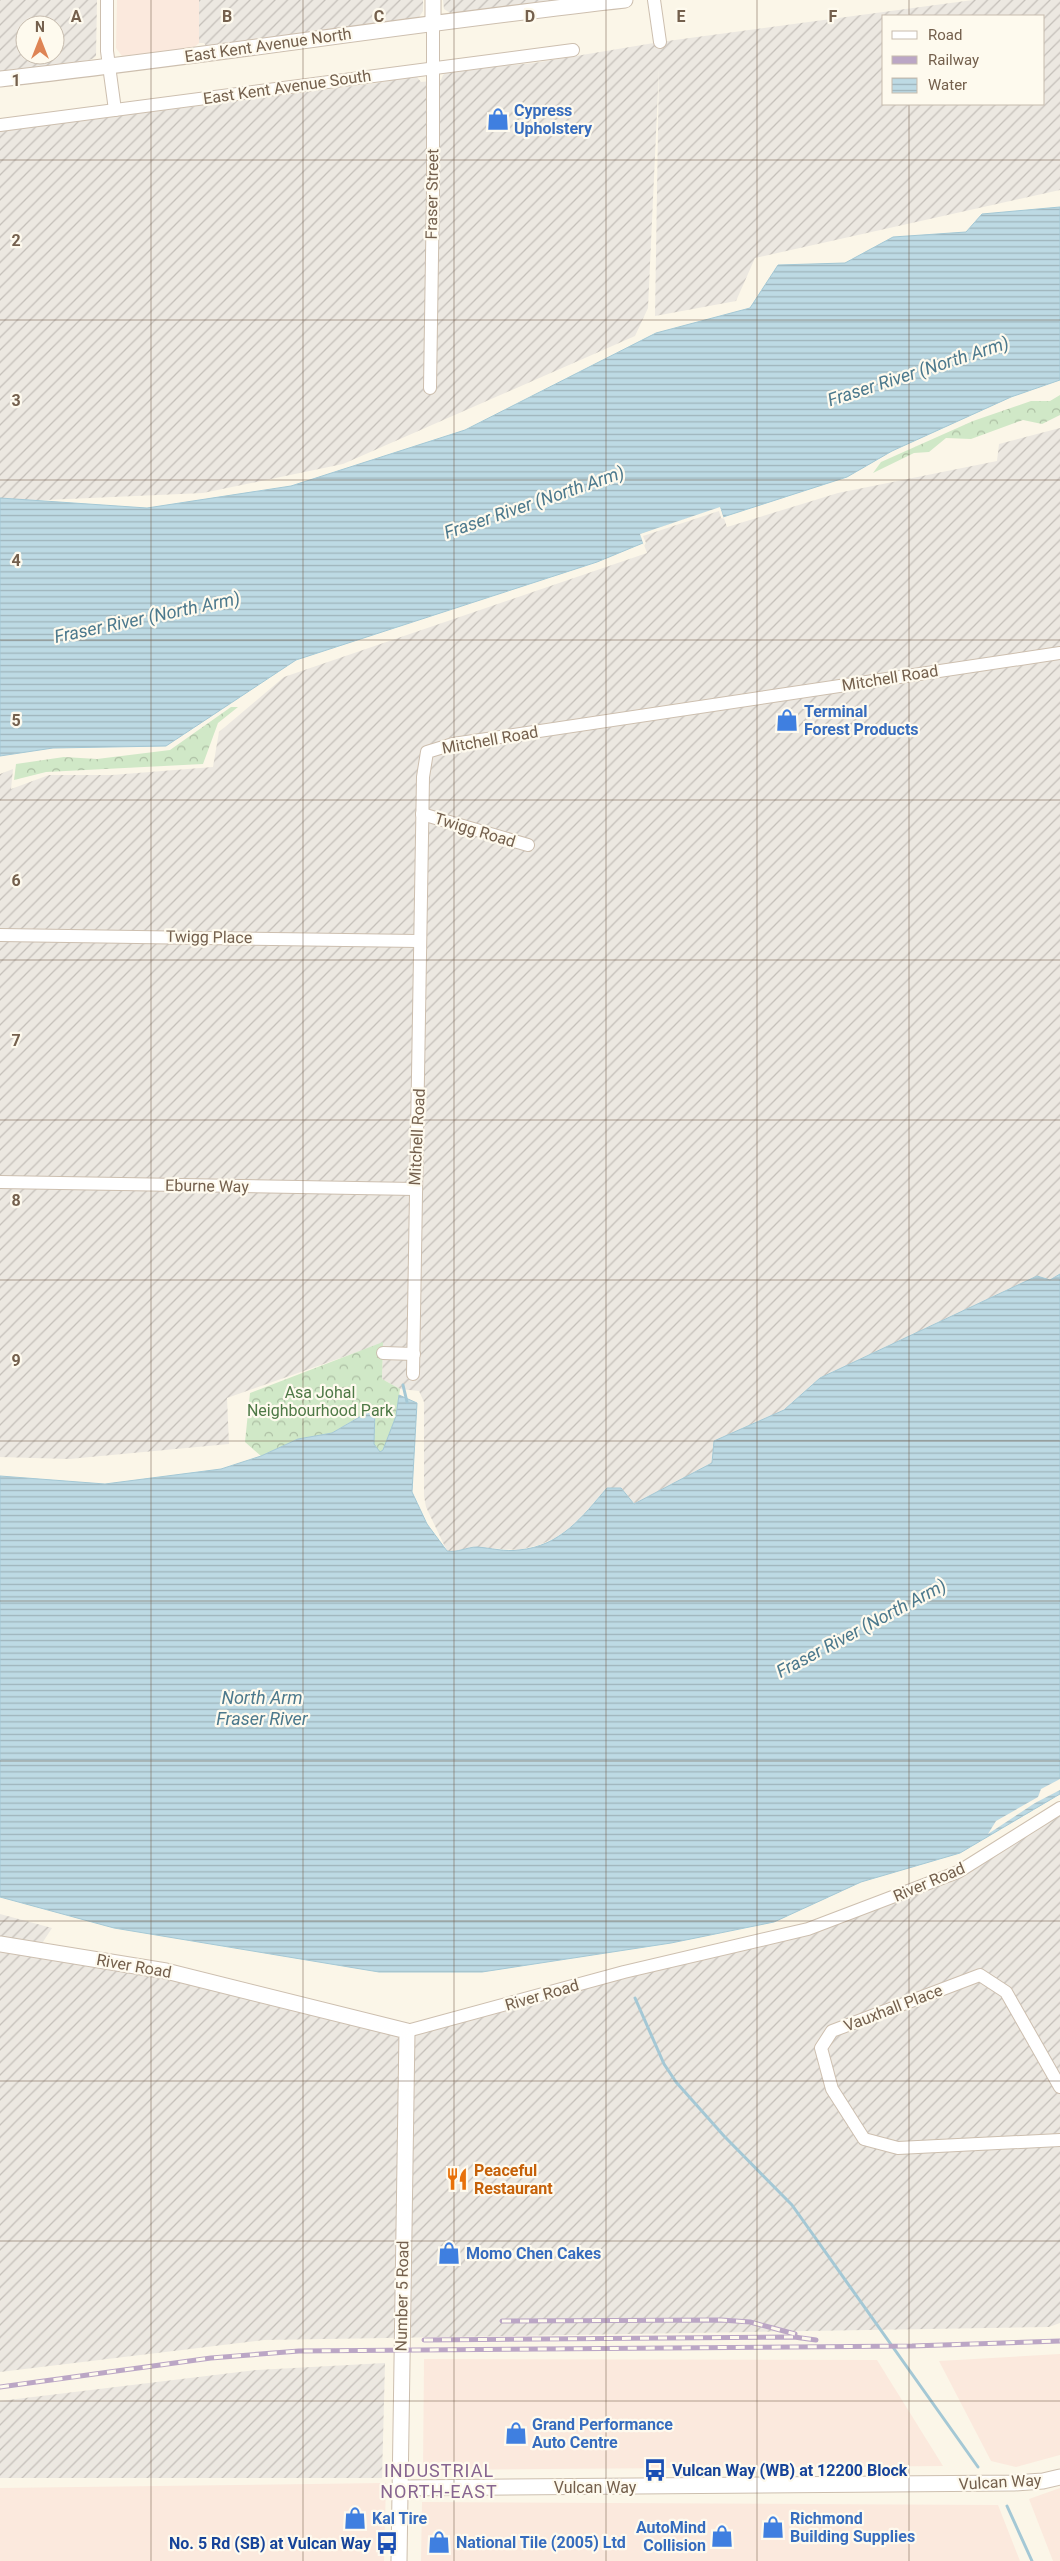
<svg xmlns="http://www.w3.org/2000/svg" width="1060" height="2561" viewBox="0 0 1060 2561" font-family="Roboto,sans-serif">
	<defs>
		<pattern id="industrial-furrows" width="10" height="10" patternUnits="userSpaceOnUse" patternTransform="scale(1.25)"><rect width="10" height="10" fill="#ece8e1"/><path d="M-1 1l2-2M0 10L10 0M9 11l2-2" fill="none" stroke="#c4bfb9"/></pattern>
		<pattern id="forest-crowns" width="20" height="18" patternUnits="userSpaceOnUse" patternTransform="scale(1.25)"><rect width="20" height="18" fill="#d0e8c7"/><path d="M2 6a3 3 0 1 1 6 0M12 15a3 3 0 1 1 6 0" fill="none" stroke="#adbfa4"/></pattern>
		<pattern id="water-rules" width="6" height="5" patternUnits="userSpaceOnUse" patternTransform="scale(1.25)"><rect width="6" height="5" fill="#bddae4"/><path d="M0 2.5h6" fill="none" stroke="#9eb4bb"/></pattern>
	</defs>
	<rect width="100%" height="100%" fill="#fbf6e8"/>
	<g fill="#fbe9dd">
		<path d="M117,0H199V43L193,48L122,56L116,48Z"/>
		<path d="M1060,2354V2455L1016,2467L991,2461L939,2361Z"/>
		<path d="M424,2359L877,2360L943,2466L423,2470Z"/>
		<path d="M386,2483L384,2561H0V2488Z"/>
		<path d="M1060,2488V2561H1053L1029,2499Z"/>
		<path d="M422,2502L998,2505L1020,2561H421Z"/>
	</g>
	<g fill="url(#industrial-furrows)" fill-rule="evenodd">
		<path d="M0,0H97L96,56L92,59L81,62L0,72ZM25,25H55V55H25Z"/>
		<path d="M199,0H423V11L419,17L393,22L206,46L204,43H199Z"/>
		<path d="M443,0H561L452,14L444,9Z"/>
		<path d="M973,0H1060V190L755,258L736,301L655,316L659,68L648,308L635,336L343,464L203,493L0,502V131L377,83L412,76L417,77L421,82L441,80L443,75L448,71L534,63L660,42ZM884,16H1044V104H884Z"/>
		<path d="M1060,428V1274L1050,1280L1037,1276L820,1378L784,1410L714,1441L712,1463L634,1504L621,1488H607L567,1533L539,1545L518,1550L473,1547L452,1552L447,1551L426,1507L424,1496V1402L419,1391L400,1389L382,1379L383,1343L227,1398L229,1444L69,1459L0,1457V774L13,769L11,789L49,775H112L213,767L219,732L284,677L647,553L640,534L720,507L727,527L838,493L997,461L999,444Z"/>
		<path d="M1060,1808V2323L1049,2327L264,2340L0,2372V1944L166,1971L407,2031L808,1929L958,1872Z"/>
		<path d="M0,1914L52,1928L39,1948L0,1941Z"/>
		<path d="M385,2363L382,2478H0V2401L257,2370Z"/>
	</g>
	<g fill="url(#forest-crowns)">
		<path d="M1060,395V415L1042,424L1023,420L971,439L946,438L929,452L914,453L873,473L881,462L973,421L1031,401H1050Z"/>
		<path d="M231,707H238L218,723L203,764L46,772L14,780L16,764L64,757L97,759L170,750Z"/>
		<path d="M383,1342L382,1379L400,1389L396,1416L383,1451L380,1452L374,1445V1408L332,1433L298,1439L261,1456L245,1442L250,1393Z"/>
	</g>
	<g fill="url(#water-rules)" stroke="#a4c8d5">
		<path d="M1060,207V380L1011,397L892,451L847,477L723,517L721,508L641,534L643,543L597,562L296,660L166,746L53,748L0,756V498L147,508L291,486L465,430L656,333L750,308L778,265L845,263L893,237L966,232L982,214Z"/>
		<path d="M1060,1274V1794L960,1853L861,1882L774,1922L671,1943L482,1972H379L114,1928L0,1897V1476L105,1484L221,1469L261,1456L298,1439L332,1433L375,1408L374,1444L380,1452L383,1450L396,1416L399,1395L417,1403L412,1492L427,1524L447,1551C457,1553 467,1547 477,1547C490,1548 506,1552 519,1550C561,1546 582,1517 607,1488H621L634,1504L712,1463L714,1441L784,1410L820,1378L1037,1276L1050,1280Z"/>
	</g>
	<g fill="#fbf6e8">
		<path d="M720,507L724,519L721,518L719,511L643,536L646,543L644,546L640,534Z"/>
		<path d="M1060,1779V1790L1035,1803L988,1834L996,1821L1038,1797L1041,1789Z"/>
	</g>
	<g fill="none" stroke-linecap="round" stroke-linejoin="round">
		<g stroke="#a4c8d5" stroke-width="3">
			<path d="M403,1385L407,1402"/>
			<path d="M635,1998L664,2064L676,2082L724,2136L792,2205L978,2467"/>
			<path d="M1007,2506L1032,2561"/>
		</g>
		<defs>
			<g id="minor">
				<path d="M107,0V51L115,110"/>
				<path d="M654,0L660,42"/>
				<path d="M0,125L573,50"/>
				<path d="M430,388L433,191V23"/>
				<path d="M422,814L528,845"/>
				<path d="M0,935L418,941"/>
				<path d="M0,1182L415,1189"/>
				<path d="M383,1353L414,1354"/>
				<path d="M413,1374L423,777L427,752L453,744L1060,653"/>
				<path d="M407,2031L624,1972L808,1929L958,1872L1060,1808"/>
				<path d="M1060,2087L1006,1992L980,1975L832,2031L821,2048L832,2089L864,2139L898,2148L1060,2140"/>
			</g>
			<g id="tertiary">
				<path d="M433,23V0"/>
				<path d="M0,79C209,56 416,23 625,0"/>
				<path d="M0,1944L166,1971L407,2031L399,2561"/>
				<path d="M399,2488L1014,2483L1043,2481L1060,2477"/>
			</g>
		</defs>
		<use href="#minor" stroke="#cdbfaf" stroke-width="14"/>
		<use href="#tertiary" stroke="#cdbfaf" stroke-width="17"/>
		<use href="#minor" stroke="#fff" stroke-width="12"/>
		<use href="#tertiary" stroke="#fff" stroke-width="15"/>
		<defs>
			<g id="rail">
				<path d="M502,2321L721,2320L750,2322L795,2334"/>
				<path d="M424,2340L794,2337L816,2340"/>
				<path d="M0,2387L211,2358L299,2351L912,2346L1060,2341"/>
			</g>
		</defs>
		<use href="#rail" stroke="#bba6c5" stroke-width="5"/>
		<use href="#rail" stroke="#fefaee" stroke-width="3" stroke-dasharray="9" stroke-linecap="butt"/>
	</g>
	<path fill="none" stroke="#74604d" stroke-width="1" stroke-opacity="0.55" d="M151,0V2561M303,0V2561M454,0V2561M606,0V2561M757,0V2561M909,0V16M909,104V2561M0,160H1060M0,320H1060M0,480H1060M0,640H1060M0,800H1060M0,960H1060M0,1120H1060M0,1280H1060M0,1441H1060M0,1601H1060M0,1761H1060M0,1921H1060M0,2081H1060M0,2241H1060M0,2401H1060"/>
	<defs>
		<symbol id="shop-bare" viewBox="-9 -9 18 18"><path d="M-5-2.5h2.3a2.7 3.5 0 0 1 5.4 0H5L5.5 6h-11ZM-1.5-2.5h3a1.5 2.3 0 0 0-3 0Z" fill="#3f7fe0" stroke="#fefaee" stroke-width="2.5" paint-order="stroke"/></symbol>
		<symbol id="restaurant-bare" viewBox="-9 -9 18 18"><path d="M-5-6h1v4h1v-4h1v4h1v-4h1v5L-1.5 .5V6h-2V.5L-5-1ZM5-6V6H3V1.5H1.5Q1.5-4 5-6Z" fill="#e8710a" stroke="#fefaee" stroke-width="2.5" paint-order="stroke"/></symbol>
		<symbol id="bus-bare" viewBox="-9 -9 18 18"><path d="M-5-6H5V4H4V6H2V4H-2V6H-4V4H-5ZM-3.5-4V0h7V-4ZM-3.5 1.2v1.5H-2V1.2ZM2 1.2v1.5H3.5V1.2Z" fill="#1a4fb4" stroke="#fefaee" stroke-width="2.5" paint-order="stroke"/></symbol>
	</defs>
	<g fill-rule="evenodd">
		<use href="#shop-bare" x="482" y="103" width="32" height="32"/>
		<use href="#shop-bare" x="771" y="704" width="32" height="32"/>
		<use href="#restaurant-bare" x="441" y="2163" width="32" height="32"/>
		<use href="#shop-bare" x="433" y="2237" width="32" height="32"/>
		<use href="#shop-bare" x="500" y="2417" width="32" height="32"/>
		<use href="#bus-bare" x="639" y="2454" width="32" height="32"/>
		<use href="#shop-bare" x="339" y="2502" width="32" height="32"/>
		<use href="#shop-bare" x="757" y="2511" width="32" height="32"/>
		<use href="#shop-bare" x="706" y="2520" width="32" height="32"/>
		<use href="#shop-bare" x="423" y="2526" width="32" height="32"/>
		<use href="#bus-bare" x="371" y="2527" width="32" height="32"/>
	</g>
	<g text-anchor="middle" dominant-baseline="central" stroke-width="4.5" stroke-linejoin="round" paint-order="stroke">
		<g font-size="16" fill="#74604d" stroke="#fefaee">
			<text transform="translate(268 45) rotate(-8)">East Kent Avenue North</text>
			<text transform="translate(287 87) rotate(-8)">East Kent Avenue South</text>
			<text transform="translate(432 194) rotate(-89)">Fraser Street</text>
			<text transform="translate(890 678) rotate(-9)">Mitchell Road</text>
			<text transform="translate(490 740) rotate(-10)">Mitchell Road</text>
			<text transform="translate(475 830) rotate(17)">Twigg Road</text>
			<text transform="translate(209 937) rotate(1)">Twigg Place</text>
			<text transform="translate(417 1137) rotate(-87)">Mitchell Road</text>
			<text transform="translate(207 1186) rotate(1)">Eburne Way</text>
			<text transform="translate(929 1882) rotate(-23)">River Road</text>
			<text transform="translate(134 1966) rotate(10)">River Road</text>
			<text transform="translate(542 1995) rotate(-16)">River Road</text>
			<text transform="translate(893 2008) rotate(-21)">Vauxhall Place</text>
			<text transform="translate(402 2296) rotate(-89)">Number 5 Road</text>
			<text transform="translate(1000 2482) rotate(-3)">Vulcan Way</text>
			<text x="595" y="2487">Vulcan Way</text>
		</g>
		<g font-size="16" font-weight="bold" fill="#366cbe" stroke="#fefaee" text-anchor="start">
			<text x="514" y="110">Cypress<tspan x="514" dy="18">Upholstery</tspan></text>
			<text x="804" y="711">Terminal<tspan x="804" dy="18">Forest Products</tspan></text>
			<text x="466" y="2253">Momo Chen Cakes</text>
			<text x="532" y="2424">Grand Performance<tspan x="532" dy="18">Auto Centre</tspan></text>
			<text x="372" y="2518">Kal Tire</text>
			<text x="790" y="2518">Richmond<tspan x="790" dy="18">Building Supplies</tspan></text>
			<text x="706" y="2527" text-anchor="end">AutoMind<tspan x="706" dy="18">Collision</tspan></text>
			<text x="456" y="2542">National Tile (2005) Ltd</text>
		</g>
		<g font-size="16" fill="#4e7946" stroke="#fefaee">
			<text x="320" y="1392">Asa Johal<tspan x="320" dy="18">Neighbourhood Park</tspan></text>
		</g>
		<g font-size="16" font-weight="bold" fill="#c56008" stroke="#fefaee" text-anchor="start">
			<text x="474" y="2170">Peaceful<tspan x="474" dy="18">Restaurant</tspan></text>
		</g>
		<g font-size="16" font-weight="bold" fill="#164399" stroke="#fefaee" text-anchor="start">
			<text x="672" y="2470">Vulcan Way (WB) at 12200 Block</text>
			<text x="371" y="2543" text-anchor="end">No. 5 Rd (SB) at Vulcan Way</text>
		</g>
		<g font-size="18" font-style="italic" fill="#4c798d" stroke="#fefaee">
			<text transform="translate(918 371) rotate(-18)">Fraser River (North Arm)</text>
			<text transform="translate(534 502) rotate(-19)">Fraser River (North Arm)</text>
			<text transform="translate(147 617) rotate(-12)">Fraser River (North Arm)</text>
			<text transform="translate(861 1628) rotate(-28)">Fraser River (North Arm)</text>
			<text x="262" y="1697">North Arm<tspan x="262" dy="21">Fraser River</tspan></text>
		</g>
		<g font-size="18" letter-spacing="1" fill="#876590" stroke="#fefaee">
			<text x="439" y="2470">INDUSTRIAL<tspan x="439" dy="21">NORTH-EAST</tspan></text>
		</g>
	</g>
	<g font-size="16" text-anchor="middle" font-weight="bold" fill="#74604d" stroke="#fefaee" stroke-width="4.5" stroke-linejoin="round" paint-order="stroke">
		<text x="76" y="22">A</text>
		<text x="227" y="22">B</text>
		<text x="379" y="22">C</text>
		<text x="530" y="22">D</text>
		<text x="681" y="22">E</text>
		<text x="833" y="22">F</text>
		<text x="16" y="86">1</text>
		<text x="16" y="246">2</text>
		<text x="16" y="406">3</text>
		<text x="16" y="566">4</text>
		<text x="16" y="726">5</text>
		<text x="16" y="886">6</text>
		<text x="16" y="1046">7</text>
		<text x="16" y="1206">8</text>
		<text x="16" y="1366">9</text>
	</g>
	<rect x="882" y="15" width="162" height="90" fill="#fefaee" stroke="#c7bcae"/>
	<rect x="892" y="31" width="25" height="8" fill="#ffffff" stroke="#c7bcae"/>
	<text x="928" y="40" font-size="15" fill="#74604d">Road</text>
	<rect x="892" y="56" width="25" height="8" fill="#bba6c5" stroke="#c7bcae"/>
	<text x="928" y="65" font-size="15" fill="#74604d">Railway</text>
	<rect x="892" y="78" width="25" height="15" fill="url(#water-rules)" stroke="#c7bcae"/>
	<text x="928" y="90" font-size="15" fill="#74604d">Water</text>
	<g transform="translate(40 40)"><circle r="24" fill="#fefaee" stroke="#c7bcae"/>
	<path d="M0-4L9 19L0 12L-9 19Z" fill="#de8455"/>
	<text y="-8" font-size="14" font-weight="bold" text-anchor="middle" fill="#74604d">N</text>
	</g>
</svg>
